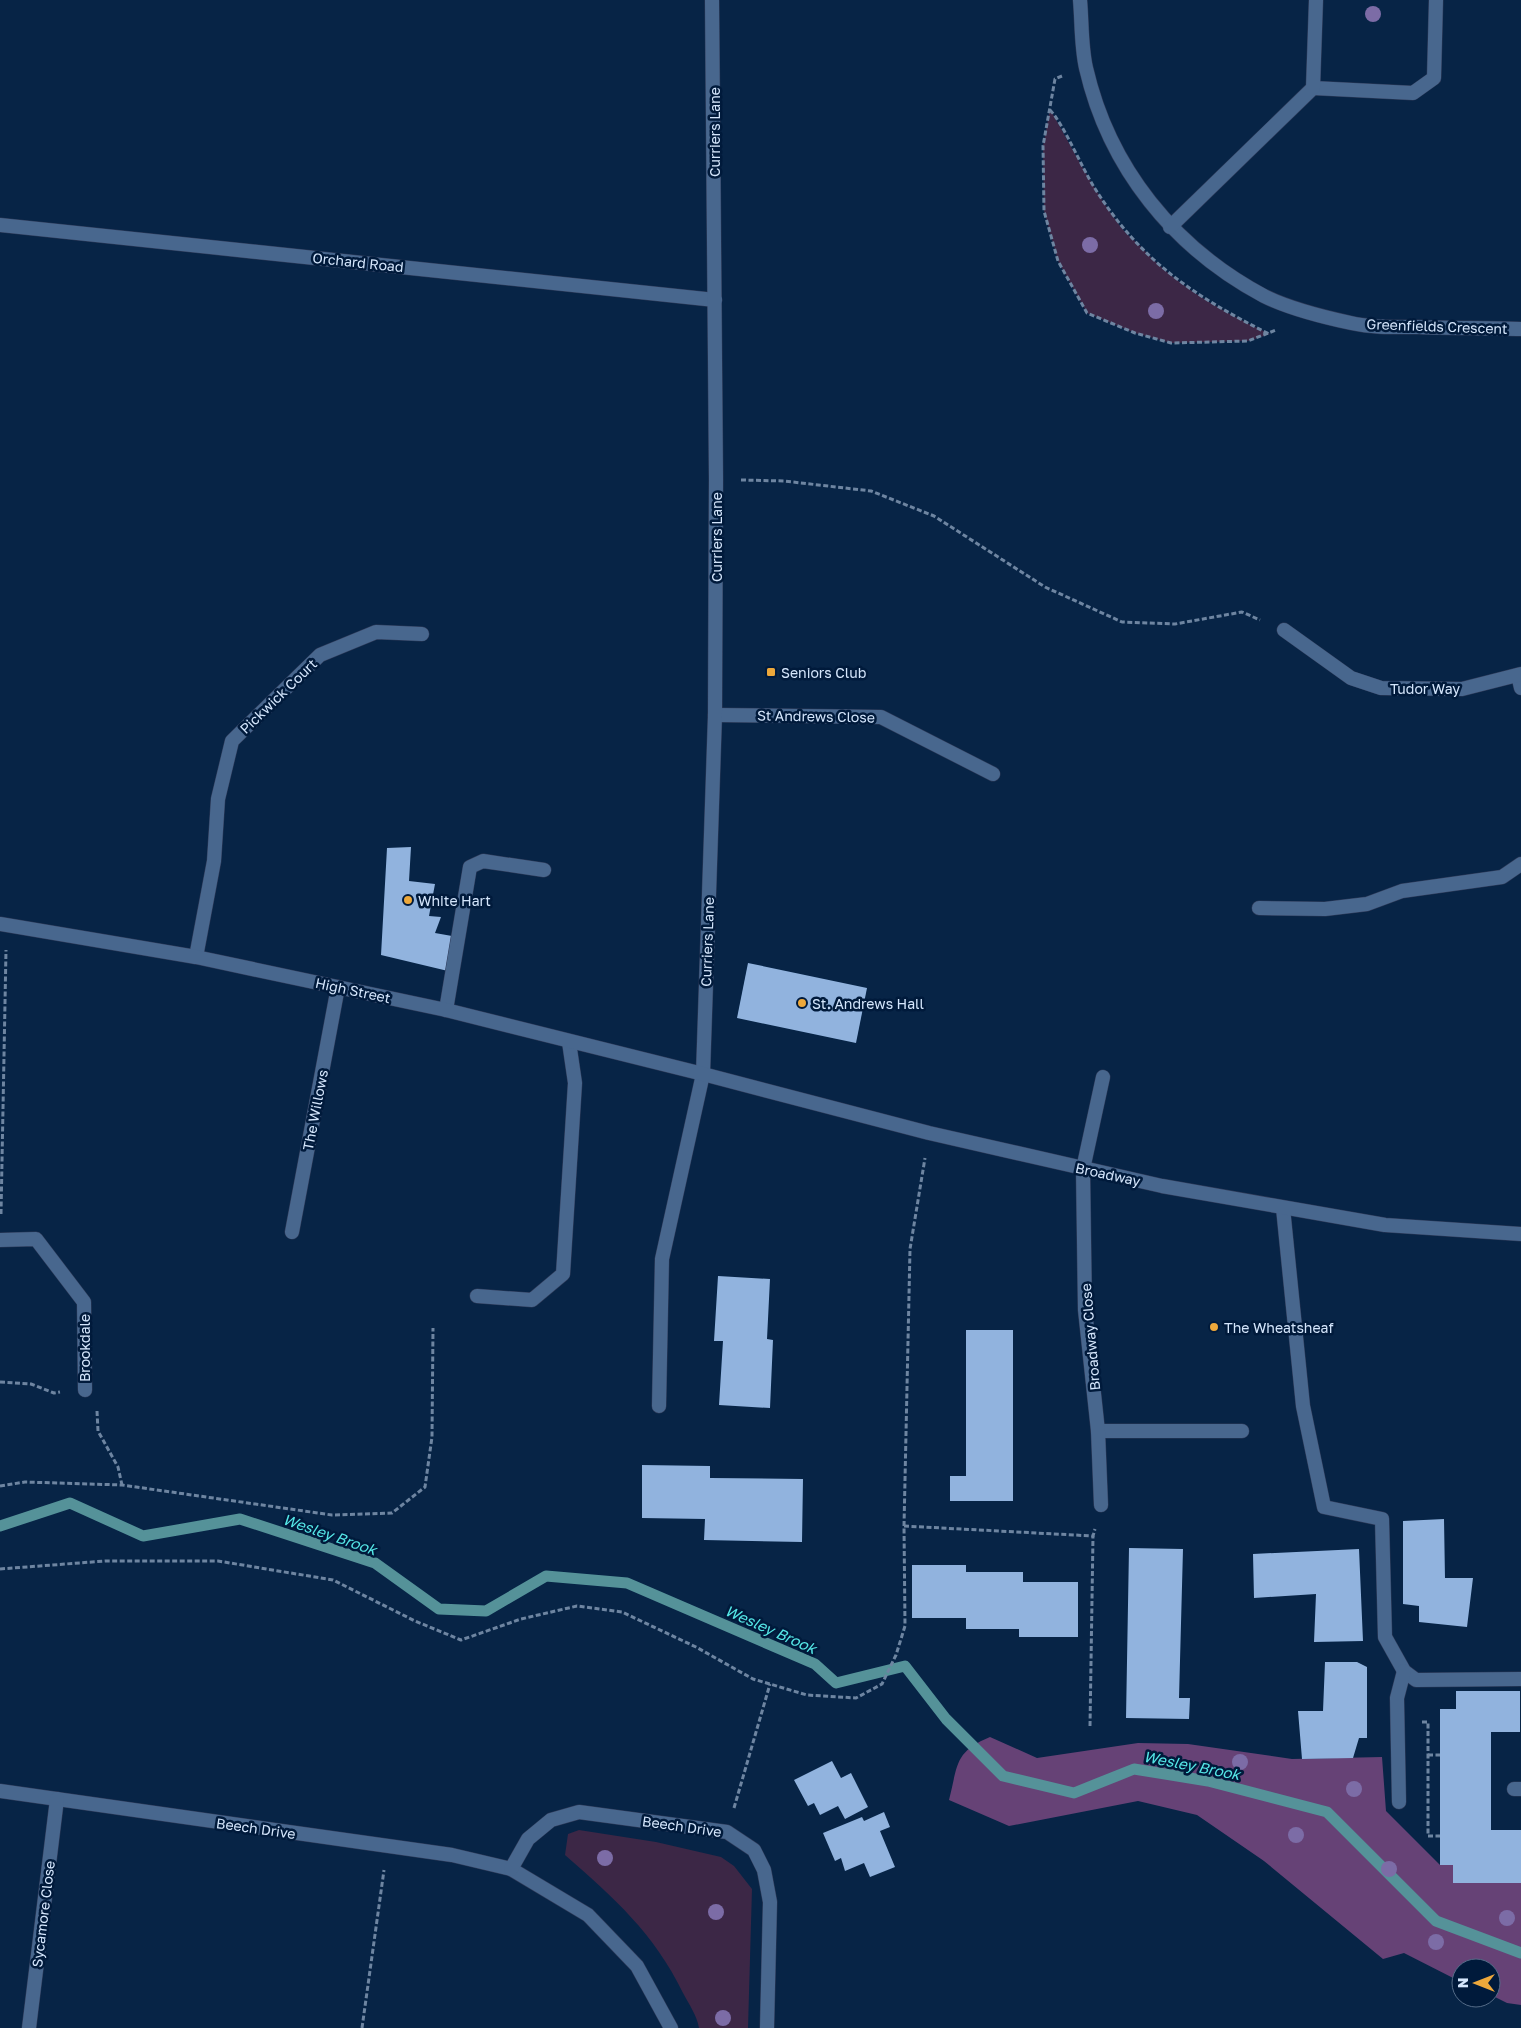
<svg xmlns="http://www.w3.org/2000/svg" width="1521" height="2028" viewBox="0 0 1521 2028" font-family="'Golos Text',sans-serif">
	<rect width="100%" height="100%" fill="#072446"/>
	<g fill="#3c2746">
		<path d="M1050,109C1072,148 1093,189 1120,226C1127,235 1137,242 1144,250C1179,288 1224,312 1270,334L1248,341L1171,343L1135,333L1087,313L1058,261L1044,211L1043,146Z"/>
		<path d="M579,1830L656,1842L721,1857L734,1866L752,1889L748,2028H699C697,2016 689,2004 683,1993C654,1933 614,1898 565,1855L568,1834Z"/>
	</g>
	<path fill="#664276" d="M990,1737L1037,1758L1138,1743L1188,1744L1292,1759L1382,1757L1386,1811L1440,1865H1453L1521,1883V2005L1507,2003L1491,1995V1968H1461V1982L1404,1953L1383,1959L1264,1861L1197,1815L1138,1801L1009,1826L949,1800C958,1765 954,1752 990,1737Z"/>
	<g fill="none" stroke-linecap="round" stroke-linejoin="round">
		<path stroke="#559299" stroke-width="11" d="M0,1526L70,1503L143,1536L240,1519L375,1563L439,1609L486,1611L546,1576L627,1583L815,1664L836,1683L905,1666L946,1719L1003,1776L1074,1793L1134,1769L1208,1781L1327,1812L1436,1921L1521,1953"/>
	</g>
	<g fill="#91b3de">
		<path d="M411,847L409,881L435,884L429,916L441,917L435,933L452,936L448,971L381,955L387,848Z"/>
		<path d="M748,963L867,988L856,1043L737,1018Z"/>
		<path d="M718,1276L770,1279L767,1339L773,1340L770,1408L719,1405L723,1341H714Z"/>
		<path d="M966,1330H1013V1501H950V1476H966Z"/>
		<path d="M642,1465L710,1466V1478L803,1479L802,1542L704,1540L705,1519L642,1518Z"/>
		<path d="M1444,1519L1445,1578H1473L1467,1627L1419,1622V1606L1403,1604V1521Z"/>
		<path d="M1129,1548L1183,1549L1179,1698H1190L1189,1719L1126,1718Z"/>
		<path d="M1359,1549L1363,1641L1314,1642L1316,1594L1254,1598L1253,1554Z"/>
		<path d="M912,1565H966V1572H1023V1582H1078V1637H1019V1629H966V1618H912Z"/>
		<path d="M1325,1662H1357L1367,1667V1738H1359L1353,1758L1302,1759L1298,1711H1323Z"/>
		<path d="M1456,1691H1520V1732H1491V1830H1521V1883H1453V1865H1440V1709H1456Z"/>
		<path d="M832,1761L841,1778L851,1773L868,1807L845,1819L838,1806L820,1815L814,1803L808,1806L794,1780Z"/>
		<path d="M884,1812L890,1827L880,1831L895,1867L870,1877L864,1863L845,1871L841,1858L835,1861L823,1833L862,1817L864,1821Z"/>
	</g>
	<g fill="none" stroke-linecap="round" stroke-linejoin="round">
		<defs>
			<g id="service">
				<path d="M1518,675L1521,688"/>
				<path d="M1259,908L1325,909L1367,904L1402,891L1502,877L1521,864"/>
				<path d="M446,1010L470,867L483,861L544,870"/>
				<path d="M1083,1169L1103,1077"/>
				<path d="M477,1296L532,1300L563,1274L575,1083L569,1042"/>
				<path d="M659,1406L662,1259L703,1074"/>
				<path d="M1098,1431H1242"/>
			</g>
			<g id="minor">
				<path d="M1080,0C1082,22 1081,46 1086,68C1109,168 1174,248 1264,296C1290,309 1323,317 1351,323C1373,328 1397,327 1419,327C1453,328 1487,328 1521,329"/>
				<path d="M1313,88L1413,93L1434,78L1436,0"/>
				<path d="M0,225L715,300"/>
				<path d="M1170,227L1313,88L1316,0"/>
				<path d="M1284,630L1351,678L1381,688L1462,689L1521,674"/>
				<path d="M715,715L881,717L993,774"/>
				<path d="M196,957L214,861L218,799L232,741L320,655L376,632L422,634"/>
				<path d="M703,1074L715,715L716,479L712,0"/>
				<path d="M1083,1169L1085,1310L1098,1431L1101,1505"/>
				<path d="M1283,1208L1303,1406L1324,1507L1382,1519L1385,1637L1404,1671L1416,1680L1521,1679"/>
				<path d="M292,1232L338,987"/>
				<path d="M0,1240L36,1239L84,1302L85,1390"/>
				<path d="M1514,1789H1521"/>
				<path d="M0,1791L452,1855L511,1869L588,1915L637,1966L671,2028"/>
				<path d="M1399,1802L1397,1698L1404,1671"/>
				<path d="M511,1869L528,1839L551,1820L579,1812L727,1832L754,1850L764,1870L770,1902L767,2028"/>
				<path d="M29,2028L57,1799"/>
			</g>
			<path id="secondary" d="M0,924L196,957L446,1010L703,1074L929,1133L1162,1186L1385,1225L1521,1234"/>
		</defs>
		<use href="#service" stroke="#2f3b59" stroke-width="15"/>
		<use href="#minor" stroke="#2f3b59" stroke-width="15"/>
		<use href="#secondary" stroke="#2f3b59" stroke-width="15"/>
		<g stroke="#6e85a1" stroke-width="3" stroke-dasharray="5 2.5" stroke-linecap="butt">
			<path d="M1062,76L1055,79L1043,146L1044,211L1058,261L1087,313L1135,333L1171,343L1248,341L1276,330"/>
			<path d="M1050,110C1063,123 1082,168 1094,187C1140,261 1194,296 1269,334"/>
			<path d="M741,480L784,481L871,491L934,516L1045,587L1122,622L1175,624L1242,612L1260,620"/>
			<path d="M1,1214L6,950"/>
			<path d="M0,1382L31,1384L54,1393L60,1392"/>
			<path d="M97,1411L98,1431L118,1467L122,1485"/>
			<path d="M0,1486L25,1482L122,1485L332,1515L392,1513L425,1487L432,1437L433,1328"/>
			<path d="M904,1526L1093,1536L1095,1529"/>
			<path d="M0,1569L105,1561H218L333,1580L415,1621L461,1640L521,1619L577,1606L622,1612L696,1647L753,1679L807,1695L856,1698L882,1684L896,1655L905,1626L904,1526L910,1249L925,1158"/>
			<path d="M1422,1722H1428V1836H1440"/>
			<path d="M1090,1726L1093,1536"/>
			<path d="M1428,1755H1440"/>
			<path d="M734,1808L770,1684"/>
			<path d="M362,2028L384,1870"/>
		</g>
		<use href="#service" stroke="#48678e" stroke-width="14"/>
		<use href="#minor" stroke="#48678e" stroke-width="14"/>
		<use href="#secondary" stroke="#48678e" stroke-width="14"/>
	</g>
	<g fill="#7c6ca6">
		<circle cx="1373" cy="14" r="8"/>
		<circle cx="1090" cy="245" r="8"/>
		<circle cx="1156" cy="311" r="8"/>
		<circle cx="1240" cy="1762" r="8"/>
		<circle cx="1354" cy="1789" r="8"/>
		<circle cx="1296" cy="1835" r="8"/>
		<circle cx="605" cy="1858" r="8"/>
		<circle cx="1389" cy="1869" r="8"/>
		<circle cx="716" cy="1912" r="8"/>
		<circle cx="1507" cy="1918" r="8"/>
		<circle cx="1436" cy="1942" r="8"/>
		<circle cx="723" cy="2018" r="8"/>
	</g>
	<g fill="#eda83b" stroke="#001a3b" stroke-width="2">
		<rect x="766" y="667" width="10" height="10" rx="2.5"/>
		<circle cx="408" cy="900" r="5"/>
		<circle cx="802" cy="1003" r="5"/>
		<circle cx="1214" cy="1327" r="5"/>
	</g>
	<g text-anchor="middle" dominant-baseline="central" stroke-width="5" stroke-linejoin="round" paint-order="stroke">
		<g font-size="14" fill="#d4e6fc" stroke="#001a3b">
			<text transform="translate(714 132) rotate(-90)">Curriers Lane</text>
			<text transform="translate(358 262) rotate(6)">Orchard Road</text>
			<text transform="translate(1437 326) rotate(2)">Greenfields Crescent</text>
			<text transform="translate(716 537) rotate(-90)">Curriers Lane</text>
			<text x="1425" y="688">Tudor Way</text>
			<text transform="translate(278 696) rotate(-44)">Pickwick Court</text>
			<text transform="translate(816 716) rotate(1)">St Andrews Close</text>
			<text transform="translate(707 942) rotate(-88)">Curriers Lane</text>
			<text transform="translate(353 990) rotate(12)">High Street</text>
			<text transform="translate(315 1110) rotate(-79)">The Willows</text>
			<text transform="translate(1108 1174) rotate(12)">Broadway</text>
			<text transform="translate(1090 1337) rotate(-95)">Broadway Close</text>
			<text transform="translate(84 1348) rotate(-90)">Brookdale</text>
			<text transform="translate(682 1826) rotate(8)">Beech Drive</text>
			<text transform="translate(256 1828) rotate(8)">Beech Drive</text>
			<text transform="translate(43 1914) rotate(-83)">Sycamore Close</text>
		</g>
		<g font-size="14" fill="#d4e6fc" stroke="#001a3b" text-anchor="start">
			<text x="781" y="672">Seniors Club</text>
			<text x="418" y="900">White Hart</text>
			<text x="812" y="1003">St. Andrews Hall</text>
			<text x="1224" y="1327">The Wheatsheaf</text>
		</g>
		<g font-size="15" font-style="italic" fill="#54e6e6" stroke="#001a3b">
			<text transform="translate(330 1534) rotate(19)">Wesley Brook</text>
			<text transform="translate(771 1629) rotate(24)">Wesley Brook</text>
			<text transform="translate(1192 1765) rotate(11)">Wesley Brook</text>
		</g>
	</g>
	<g transform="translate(1476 1983) rotate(270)"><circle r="24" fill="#001a3b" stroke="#556c88"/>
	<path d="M0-4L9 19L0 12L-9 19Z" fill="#eda83b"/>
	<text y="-8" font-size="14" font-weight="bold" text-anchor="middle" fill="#d4e6fc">N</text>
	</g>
</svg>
